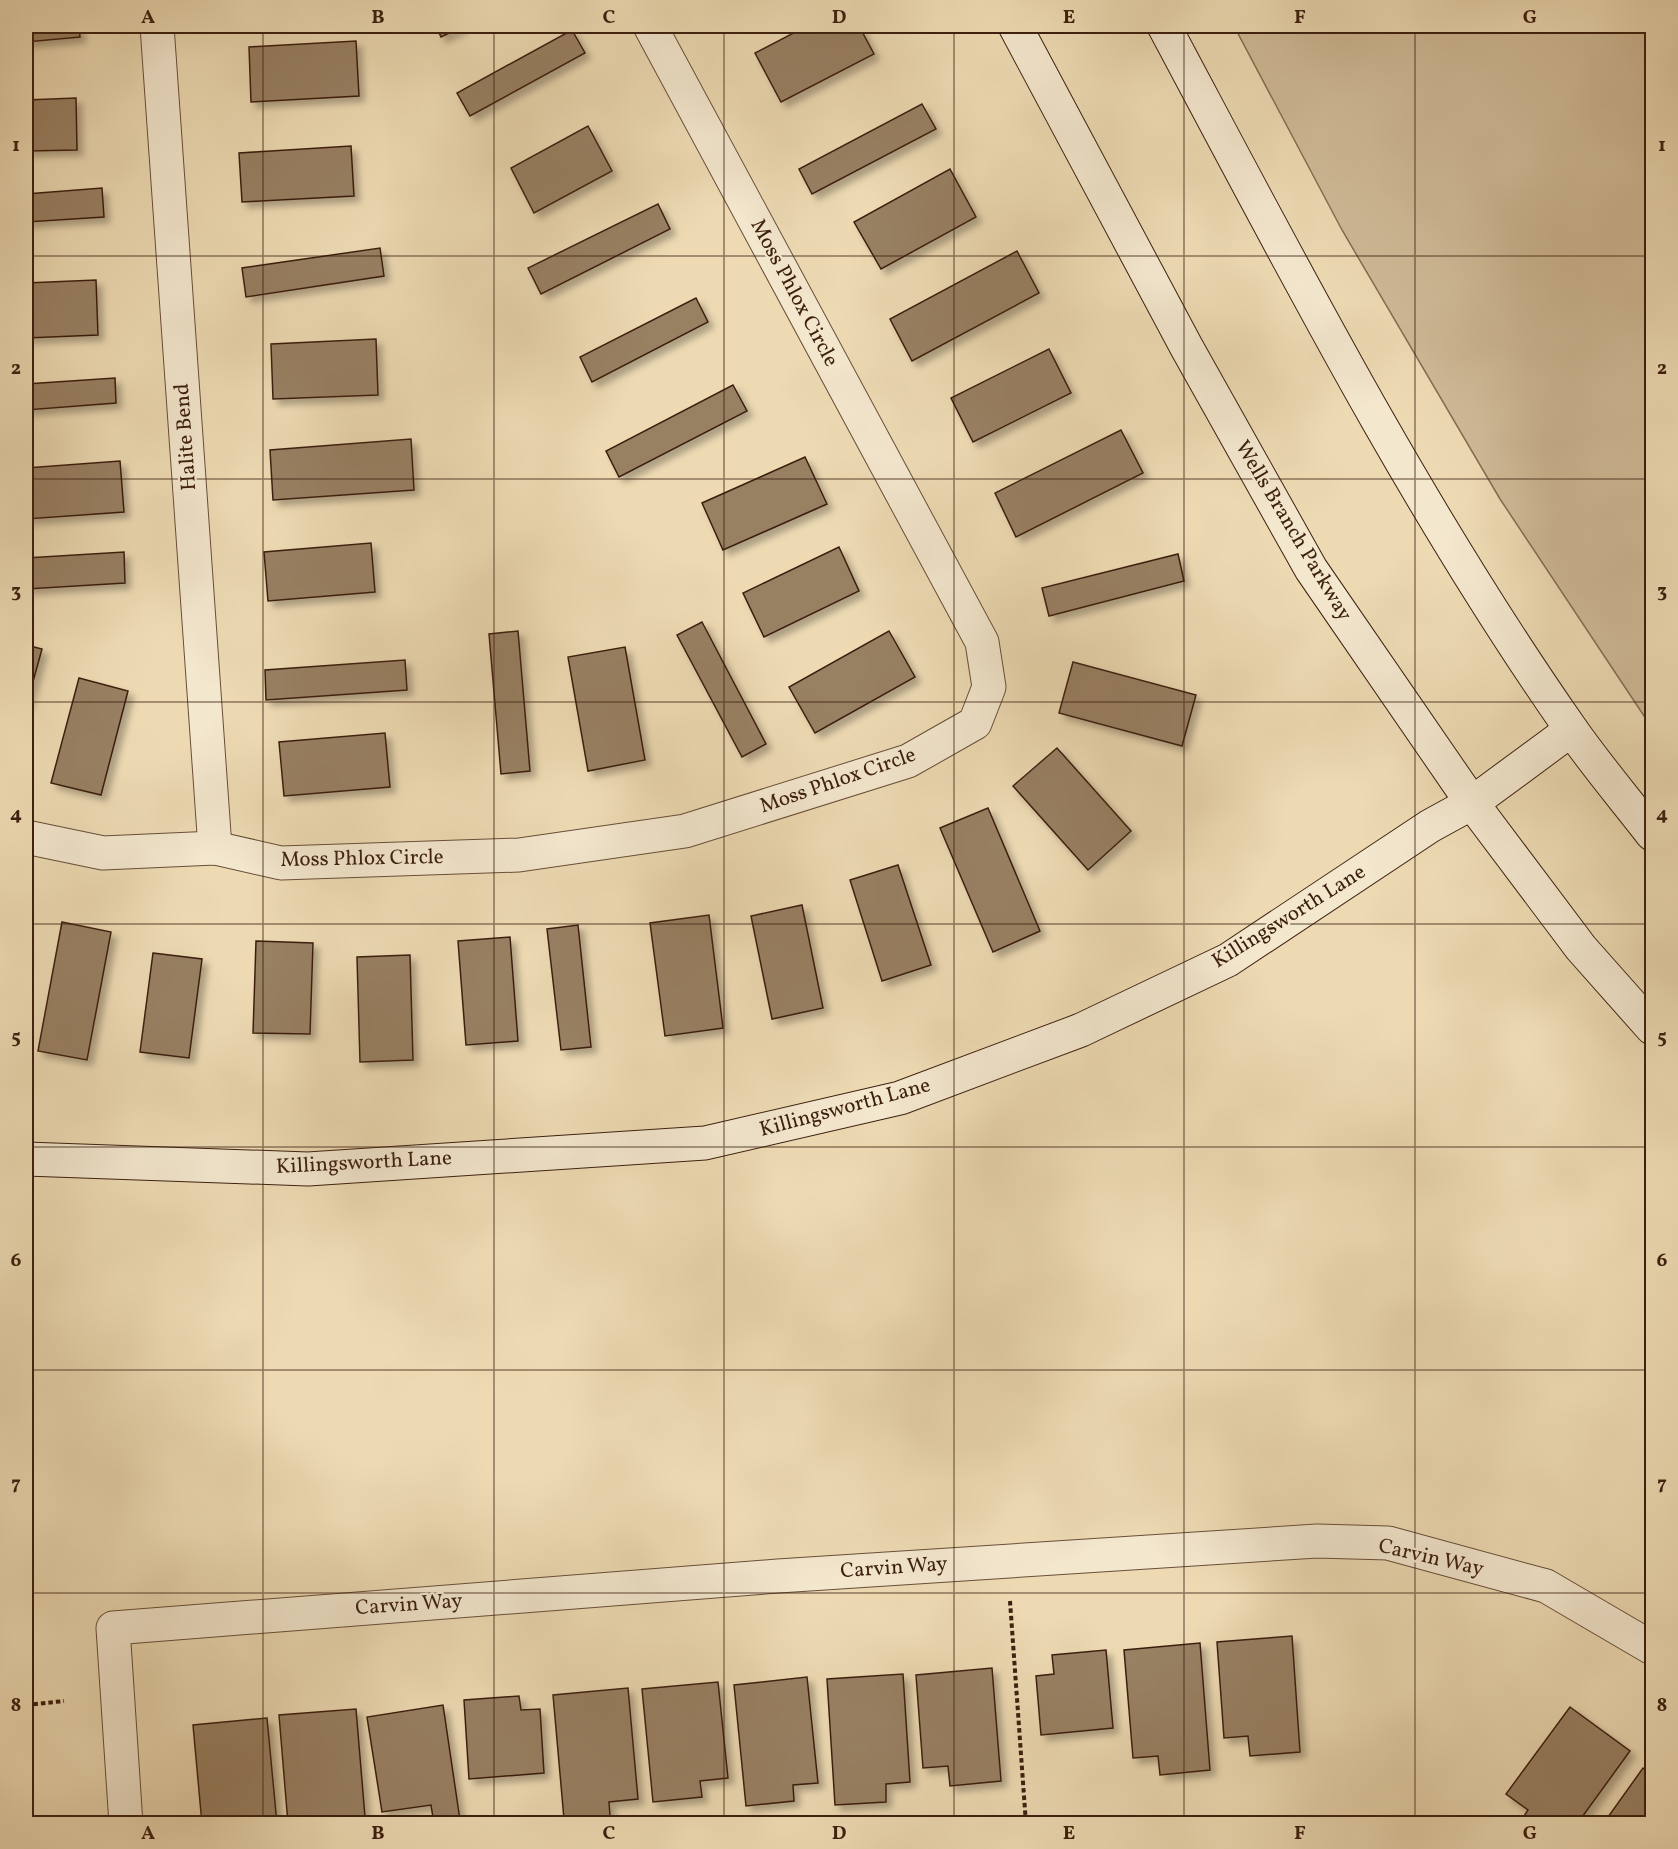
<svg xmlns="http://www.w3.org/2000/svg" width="1678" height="1849" viewBox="0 0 1678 1849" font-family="Vollkorn,serif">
	<defs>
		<filter id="shadow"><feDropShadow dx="5.5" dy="5.5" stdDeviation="3" flood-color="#0004"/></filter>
	</defs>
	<rect width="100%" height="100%" fill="#eddab3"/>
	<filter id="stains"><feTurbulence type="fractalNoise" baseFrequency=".00333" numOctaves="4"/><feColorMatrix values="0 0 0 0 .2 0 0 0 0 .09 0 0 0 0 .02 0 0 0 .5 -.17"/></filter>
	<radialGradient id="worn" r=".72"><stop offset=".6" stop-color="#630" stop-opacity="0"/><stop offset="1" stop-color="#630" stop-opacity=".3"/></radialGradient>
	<path fill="#cfba97" stroke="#866c53" stroke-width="1.5" d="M1234,26H1652V728L1500,499L1342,230Z"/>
	<g fill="#988064" stroke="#3c1f0f" stroke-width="1.5" filter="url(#shadow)">
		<path d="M26,26H79L80,37L26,42Z"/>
		<path d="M436,26H464L441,37Z"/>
		<path d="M807,26H859L874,54L781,102L755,53Z"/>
		<path d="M572,30L585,53L470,116L457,93Z"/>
		<path d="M356,41L359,96L251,102L249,47Z"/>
		<path d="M76,98L77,150L26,151V100Z"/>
		<path d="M922,104L936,129L812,194L799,169Z"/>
		<path d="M588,126L612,171L534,213L511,168Z"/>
		<path d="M351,146L354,196L242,202L239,153Z"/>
		<path d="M950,169L976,217L881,269L854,222Z"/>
		<path d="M102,188L104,217L26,222V194Z"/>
		<path d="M658,204L670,229L541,294L528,268Z"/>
		<path d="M380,248L384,276L246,297L242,268Z"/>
		<path d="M1017,251L1039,293L912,361L890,319Z"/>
		<path d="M96,280L98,335L26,338V283Z"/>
		<path d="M696,298L708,322L592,382L580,357Z"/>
		<path d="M376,339L378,395L273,399L271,344Z"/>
		<path d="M1049,349L1071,393L973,442L951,398Z"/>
		<path d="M115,378L116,403L26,410V384Z"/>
		<path d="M733,385L747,411L619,477L606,451Z"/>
		<path d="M1121,430L1143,473L1016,537L995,493Z"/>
		<path d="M411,439L414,490L273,500L270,450Z"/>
		<path d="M805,457L827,504L723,550L702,503Z"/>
		<path d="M120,461L124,512L26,519V468Z"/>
		<path d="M371,543L375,592L268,601L264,552Z"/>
		<path d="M839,547L859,591L764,637L743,593Z"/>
		<path d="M124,552L125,583L26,589V558Z"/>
		<path d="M1178,554L1184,581L1049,616L1042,588Z"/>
		<path d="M702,622L766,744L742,757L677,635Z"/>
		<path d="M518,631L530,771L501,774L489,634Z"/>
		<path d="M889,631L915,677L815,733L789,687Z"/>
		<path d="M26,645L42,649L26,707Z"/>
		<path d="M625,647L645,760L588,771L568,657Z"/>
		<path d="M405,660L407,690L266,700L265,670Z"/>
		<path d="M1073,662L1196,695L1182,746L1059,713Z"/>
		<path d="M79,678L128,691L101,795L51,783Z"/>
		<path d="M385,733L390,787L284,796L279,742Z"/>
		<path d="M1057,748L1131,831L1088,870L1013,786Z"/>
		<path d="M988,808L1040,931L993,952L940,828Z"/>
		<path d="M898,865L931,965L882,981L850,880Z"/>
		<path d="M802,905L823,1008L772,1019L751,916Z"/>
		<path d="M709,915L723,1028L665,1036L650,923Z"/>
		<path d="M62,922L111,932L87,1060L38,1051Z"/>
		<path d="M578,925L591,1047L561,1050L547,929Z"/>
		<path d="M510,937L518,1041L466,1045L458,941Z"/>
		<path d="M256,941L313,943L310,1034L253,1033Z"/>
		<path d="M153,953L202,959L189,1058L140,1052Z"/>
		<path d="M410,955L413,1060L360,1062L357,957Z"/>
		<path d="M1292,1636L1300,1752L1250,1756L1248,1736L1224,1738L1217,1642Z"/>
		<path d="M1200,1643L1210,1770L1160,1775L1158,1756L1133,1758L1124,1650Z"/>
		<path d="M1106,1650L1113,1728L1041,1735L1036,1676L1054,1674L1052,1655Z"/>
		<path d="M992,1668L1001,1781L950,1786L948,1766L923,1768L916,1675Z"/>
		<path d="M903,1674L910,1782L886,1784V1802L835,1805L827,1679Z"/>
		<path d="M807,1677L818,1783L793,1785L794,1801L746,1806L734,1685Z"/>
		<path d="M718,1682L728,1778L700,1781L702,1797L653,1802L642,1689Z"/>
		<path d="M628,1688L638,1799L609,1802L610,1816L564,1819L553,1695Z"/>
		<path d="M519,1696L521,1710L540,1709L544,1773L469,1779L464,1700Z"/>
		<path d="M443,1705L460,1820L434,1824L431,1805L382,1812L367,1717Z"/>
		<path d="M1570,1707L1630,1751L1577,1824H1519L1528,1810L1506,1794Z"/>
		<path d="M356,1709L365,1817L288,1824L279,1715Z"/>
		<path d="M267,1718L277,1824H202L193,1725Z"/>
		<path d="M1643,1768L1652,1775V1824H1603Z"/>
	</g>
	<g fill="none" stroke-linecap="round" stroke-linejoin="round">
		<defs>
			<g id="street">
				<path d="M157,26L215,848"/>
				<path d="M26,837L103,853L215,848L281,863L519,855L685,831L908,761L975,723L989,687L982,642L650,26"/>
				<path d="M126,1824L113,1628L778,1576L1317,1541L1388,1543L1546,1586L1652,1648"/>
			</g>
			<g id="secondary">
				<path d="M1015,26L1187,348L1311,569L1472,803L1581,948L1652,1028"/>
				<path d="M1164,26C1291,264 1415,506 1571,729C1596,765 1625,799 1652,834"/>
				<path d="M26,1159L308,1169L705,1143L900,1098L1081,1030L1228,960L1430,826L1472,803L1571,730"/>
			</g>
		</defs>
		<use href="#street" stroke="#684e38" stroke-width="35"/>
		<use href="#secondary" stroke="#3c1f0f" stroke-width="35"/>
		<g stroke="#3c1f0f" stroke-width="4" stroke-dasharray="4.5 3" stroke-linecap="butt">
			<path d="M1010,1601L1026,1824"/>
			<path d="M26,1705L64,1701"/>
		</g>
		<use href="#street" stroke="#f3e7ce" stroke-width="33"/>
		<use href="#secondary" stroke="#f3e7ce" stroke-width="33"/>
	</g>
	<path fill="none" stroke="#3c1f0f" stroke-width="1.5" stroke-opacity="0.55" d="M263,26V1824M494,26V1824M724,26V1824M954,26V1824M1184,26V1824M1415,26V1824M26,256H1652M26,479H1652M26,702H1652M26,924H1652M26,1147H1652M26,1370H1652M26,1593H1652"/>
	<g text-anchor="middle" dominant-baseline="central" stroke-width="4.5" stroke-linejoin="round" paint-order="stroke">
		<g font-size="21" fill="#3c1f0f" stroke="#f3e7ce">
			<text transform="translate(794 293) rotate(62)">Moss Phlox Circle</text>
			<text transform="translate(186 437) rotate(-94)">Halite Bend</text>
			<text transform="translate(1293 531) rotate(59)">Wells Branch Parkway</text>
			<text transform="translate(838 781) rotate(-19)">Moss Phlox Circle</text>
			<text transform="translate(362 859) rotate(-1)">Moss Phlox Circle</text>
			<text transform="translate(1289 917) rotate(-32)">Killingsworth Lane</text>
			<text transform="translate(845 1108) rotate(-15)">Killingsworth Lane</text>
			<text transform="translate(364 1163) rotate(-3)">Killingsworth Lane</text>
			<text transform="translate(1431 1558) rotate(13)">Carvin Way</text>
			<text transform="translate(894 1568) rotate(-4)">Carvin Way</text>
			<text transform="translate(409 1605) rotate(-4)">Carvin Way</text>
		</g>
	</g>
	<rect width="1678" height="1849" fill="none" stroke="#eddab3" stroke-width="66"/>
	<rect x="33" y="33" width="1612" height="1783" fill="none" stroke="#3c1f0f" stroke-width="2"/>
	<g font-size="20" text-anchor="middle" font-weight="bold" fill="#3c1f0f">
		<text x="148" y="23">A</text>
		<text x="378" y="23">B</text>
		<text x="609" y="23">C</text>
		<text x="839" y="23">D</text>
		<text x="1069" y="23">E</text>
		<text x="1300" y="23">F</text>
		<text x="1530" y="23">G</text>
		<text x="16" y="151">1</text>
		<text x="1662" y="151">1</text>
		<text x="16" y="374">2</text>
		<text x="1662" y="374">2</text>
		<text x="16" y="597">3</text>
		<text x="1662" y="597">3</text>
		<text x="16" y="820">4</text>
		<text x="1662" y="820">4</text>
		<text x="16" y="1043">5</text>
		<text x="1662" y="1043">5</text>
		<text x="16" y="1266">6</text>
		<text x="1662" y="1266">6</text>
		<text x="16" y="1489">7</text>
		<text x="1662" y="1489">7</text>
		<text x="16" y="1711">8</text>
		<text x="1662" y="1711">8</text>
		<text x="148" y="1839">A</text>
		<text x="378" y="1839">B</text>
		<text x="609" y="1839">C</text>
		<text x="839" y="1839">D</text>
		<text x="1069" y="1839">E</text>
		<text x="1300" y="1839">F</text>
		<text x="1530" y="1839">G</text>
	</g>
	<rect width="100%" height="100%" filter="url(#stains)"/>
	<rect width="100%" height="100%" fill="url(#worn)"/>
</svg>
